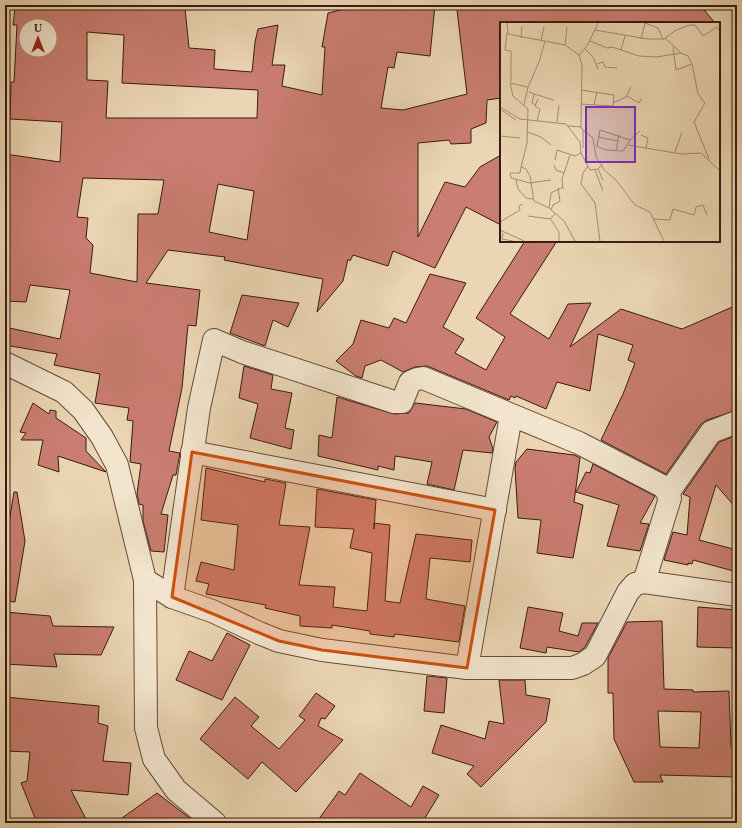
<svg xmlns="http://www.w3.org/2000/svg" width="742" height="828" viewBox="0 0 742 828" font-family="'EB Garamond',serif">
	<rect width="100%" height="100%" fill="#ebd5b2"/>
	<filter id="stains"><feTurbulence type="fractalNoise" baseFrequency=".005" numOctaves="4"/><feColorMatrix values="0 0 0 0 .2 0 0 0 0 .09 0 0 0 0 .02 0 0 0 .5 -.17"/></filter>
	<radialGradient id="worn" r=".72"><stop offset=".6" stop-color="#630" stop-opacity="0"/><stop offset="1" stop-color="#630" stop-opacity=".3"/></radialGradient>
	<g fill="#ca7d71" stroke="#361c12" fill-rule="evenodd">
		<path d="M35,5H150V7L185,8L189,48L215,50L214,69L252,72L255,42L258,29L278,25L272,65H285L282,86L322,95L325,47H322L328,13L353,7V5H435L430,56L397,52L394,68L388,67L381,108L403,110L467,94L457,10L464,5H700L715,23H501V98L487,100L486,123L471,129V143L451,144L449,140L418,143V237L445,182L465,187L480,167L501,155V225L466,207L435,268L393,251L388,266L353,255L350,261L348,259L343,281L317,312L323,279L224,260L225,257L168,250L146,283L200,290L196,326L188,325L182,388L169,451L180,453L176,475H173L161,514L168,515L164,552L151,551L143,521V505L139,504L137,494L141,464L130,462L133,421L127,420L129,408L95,403L100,374L54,365L57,354L5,345V327L60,339L70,290L30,285L26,302L5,301V154L60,162L62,122L10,119L11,82H14L17,25H13L15,8L35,9ZM26,26H50V50H26ZM87,32L124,35L122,83L258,90L257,118H106L108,81L87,80ZM83,178L164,180L158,214H138L137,282L90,273L93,245L86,238L88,218L77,217ZM218,184L254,191L247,240L209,232Z"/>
		<path d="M525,241H557L510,314L549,339L568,304L591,303L570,347L621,309L682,329L737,305V410L707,420L701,424L666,474L601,440L623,394L635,363L628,360L633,345L598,334L590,391L557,382L546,409L516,396L515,398L511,396L509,400L427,366L415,367L403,372L381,360L365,366L362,378L356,376L336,361L353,344L361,320L389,328L394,318L406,323L430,274L466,283L443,327L464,339L455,353L486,370L505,337L476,318Z"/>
		<path d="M242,295L299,303L288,327L273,320L265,346L230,333Z"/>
		<path d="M244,366L273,375L271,389L292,393L285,428L294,430L291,449L250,438L258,404L239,398Z"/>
		<path d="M337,397L394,414L409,413L415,403L466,409L497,422L489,437L493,449L492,453L463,450L454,490L427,484L432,462L395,456L394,470L378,466V470L318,456L319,435L332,438Z"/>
		<path d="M33,403L49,414L50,410L56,411V418L86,438V451L106,472L58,456L59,472L38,465L43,440H21L26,433L20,432Z"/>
		<path d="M736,436L737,509L716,485L699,540L737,550V572L693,560L692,564L688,563V565L664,560L673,532L687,535L690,497L683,494L719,442Z"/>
		<path d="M527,449L574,455L580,458L574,502L583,505L573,558L537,553L541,520L518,518L515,468L516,462Z"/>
		<path d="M593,464L655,496L640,523L649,524L640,551L607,546L619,505L576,492L586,472L590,473Z"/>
		<path d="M206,468L265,482V479L286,483L279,525L310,527L299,585L335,587L333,607L367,611L372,553L350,548L354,529L315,527L317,489L376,500L374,529V523L390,525L385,601L400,603L416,534L472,540L470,562L430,558L426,599L465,606L459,642L395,634L394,637L370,634V631L332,625V628L300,626V616L265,608L266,605L206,594L209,584L196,581L201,562L234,570L238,525L201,520Z"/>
		<path d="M14,492H17L25,541L15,602L5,601V546Z"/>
		<path d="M528,607L563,613L559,631L578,636L582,623H598L585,647L579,652L547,647L546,653L520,648Z"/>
		<path d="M698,607L737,610V648L697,647Z"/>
		<path d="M5,612L50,616L53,626L114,627L101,655L54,654L57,667L5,664Z"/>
		<path d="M662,621L664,689L693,690V692L729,691L731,747L737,746V777L660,775L663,782H634L614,739L613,693H608V658L627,622ZM658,711L701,712L699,748L660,747Z"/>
		<path d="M227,633L250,645L222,700L176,680L189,651L212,661Z"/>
		<path d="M427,676L447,678L444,713L424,711Z"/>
		<path d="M499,680H525L526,695L550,699L546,722L481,787L467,774L474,766L432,753L441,725L485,739L489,721L504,724Z"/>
		<path d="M316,693L335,706L325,719L321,718L318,726L343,740L296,792L262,762L248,779L200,739L235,697L259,717L251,726L279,749L305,720L299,716Z"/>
		<path d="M5,697L99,706L98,723L108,726L103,761L131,763L128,795L71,790L88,823H37L21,783L27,781L30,752L5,751Z"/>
		<path d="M360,773L411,807L423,786L439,795L425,818L432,823H316L339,791L345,795Z"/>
		<path d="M157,793L196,823H115Z"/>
	</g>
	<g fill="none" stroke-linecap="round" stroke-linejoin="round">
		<defs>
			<g id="minor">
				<path d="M192,452L495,510"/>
				<path d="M668,493L711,432L737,422"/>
				<path d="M145,580L146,728L154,759L176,790L215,823"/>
				<path d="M172,597L199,408L214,340L242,352L394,402H402L410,382L417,379L423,378L579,443L664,487L670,498L644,582"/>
				<path d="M467,668L511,416"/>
			</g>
			<path id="tertiary" d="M5,363L64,392L83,410L102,437L117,465L145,580L172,597L212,611L259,633L279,641L322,650L467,668H572L583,664L595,656L628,592L635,584L644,582L737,595"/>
		</defs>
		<use href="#minor" stroke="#634a3a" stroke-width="24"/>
		<use href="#tertiary" stroke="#634a3a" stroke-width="24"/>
		<use href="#minor" stroke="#f2e4cd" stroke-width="22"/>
		<use href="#tertiary" stroke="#f2e4cd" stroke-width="22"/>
	</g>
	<path fill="#cd500d" fill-opacity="0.2" stroke="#cd500d" stroke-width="3" stroke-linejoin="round" d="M192,452L495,510L467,668L322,650L279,641L172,597Z"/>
	<g transform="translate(500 22)">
		<rect width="220" height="220" fill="#ebd5b2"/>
		<path fill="none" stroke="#a38b72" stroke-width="1" d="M7,1L8,12L65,23L79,33L82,43L81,106L93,116L96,135L105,149L116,158L135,183L150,190L164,219M145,1L158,6L163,17M95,8L148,17H164L176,8L190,3H195L203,14L217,5L220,10M7,11L5,28L11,29V60M21,16L22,4M165,16L181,31L188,34L192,42L198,72L205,81L194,100L209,137M141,17L145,1M41,18L44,5M45,19L39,40L28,65L10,61L13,74L28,87L27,121L21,145L26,147L30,154L34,179L49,186L64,199L75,219M90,19L107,26L112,25L139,34L157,35L181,31M65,23L67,5M173,25L176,48L192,42M85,27L93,35L98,47M121,28L125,14M79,33L87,24L98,1M97,42L103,40L105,45L117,46M29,70L34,72L32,81L36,83M34,72L54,78M127,74L139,81L141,77M113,81L126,75L131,65M81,82L113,84L114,73L81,68M24,83L28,65M94,83L97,70M0,85L20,97L66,102L80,120L81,131L90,148L98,147L103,142M0,87L16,98M37,99L40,87L35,84L38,77M57,100L59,83M68,104L81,105M27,110L41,115L51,123M141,113L148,116L146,126M0,114L20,116M98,115L118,119M130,118L140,109M128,123L181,132L201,131L220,149M96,124H97L103,127L107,128L123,129L130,118L100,108L97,124M83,126V108M116,129L119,113M175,130L182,110M55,138L57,128L75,134L81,131M54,143L56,148L64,151M88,144L83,151L81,162L95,181L100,219M21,145L20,151H10L11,156L30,161L51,158M98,147L103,158M95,148L103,169M16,158L18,167L26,176L33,177M63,167L62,157L70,133M49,186L51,171L63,165M51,188L53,183L60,179L58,166M28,194L50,197L55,192M50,196L59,210V219M153,197L170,198L173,187L194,193L196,185L203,183L207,193M0,200L20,188L19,184L23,182M0,208L24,219M3,211L2,217L13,219"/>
		<path fill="#7b2cbf" fill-opacity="0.15" stroke="#7b2cbf" stroke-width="2" d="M86,85H135V140H86Z"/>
		<rect width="220" height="220" fill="none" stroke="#361c12" stroke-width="2"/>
	</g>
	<rect width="742" height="828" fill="none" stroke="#ebd5b2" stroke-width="20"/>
	<rect x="6" y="6" width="730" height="816" fill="none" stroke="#361c12" stroke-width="2"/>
	<rect x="10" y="10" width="722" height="808" fill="none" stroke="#361c12"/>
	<g transform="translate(38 38)"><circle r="19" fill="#f2e4cd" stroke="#a79482"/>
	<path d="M0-3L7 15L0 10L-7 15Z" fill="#8f2418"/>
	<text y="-6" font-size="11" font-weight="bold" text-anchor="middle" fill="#361c12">U</text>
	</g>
	<rect width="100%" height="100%" filter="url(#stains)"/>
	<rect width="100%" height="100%" fill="url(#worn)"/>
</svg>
